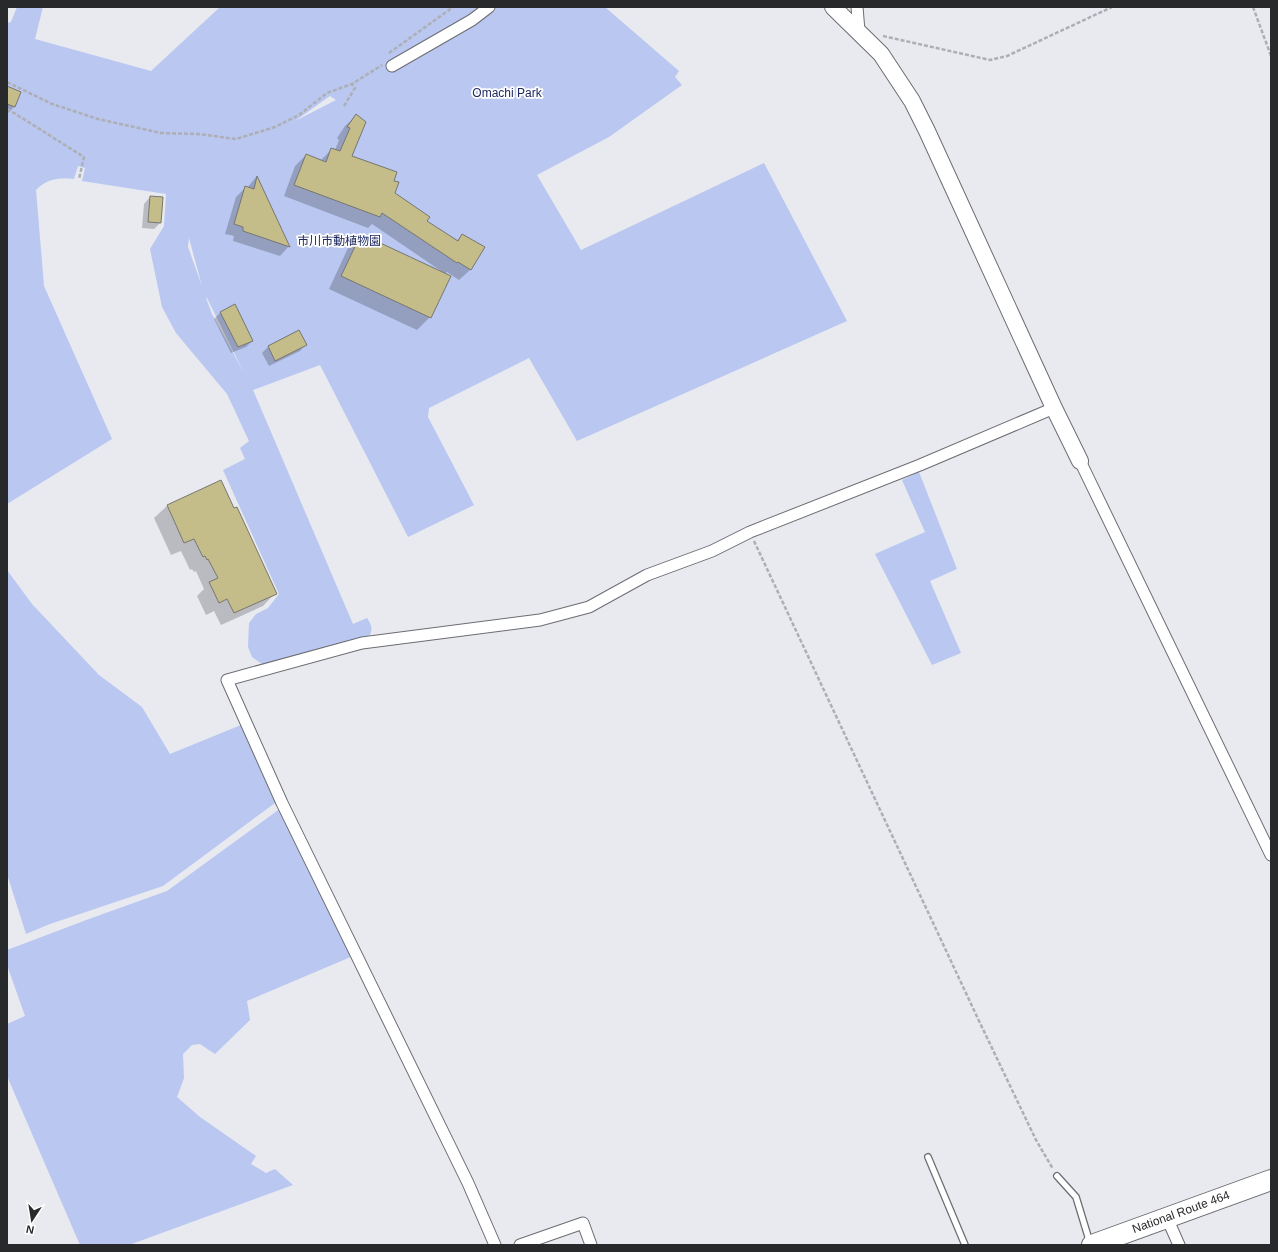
<svg xmlns="http://www.w3.org/2000/svg" width="1278" height="1252" viewBox="0 0 1278 1252" font-family="Arial,'Noto Sans JP',sans-serif">
	<rect width="100%" height="100%" fill="#e8eaf0"/>
	<g fill="#b9c7f1" fill-rule="evenodd">
		<path d="M17,7H43L35,39L151,71L220,7H605L679,71L675,77L682,85L609,137L537,175L581,250L764,163L847,321L577,441L529,358L429,408L428,417L474,505L408,537L320,365L253,390L353,624L367,618C371,624 373,628 370,635L362,638L262,664L252,657L248,647L249,623L256,614L268,608L279,594L223,470L245,459L240,448L249,441L227,394L176,333L162,307L150,249L164,226L166,194L82,181L85,168L78,166L74,179C58,178 48,178 36,190L44,286L112,439L7,504V23L11,22ZM330,96L336,100L295,121ZM189,238L202,286L188,247ZM206,298H207L244,373L212,314Z"/>
		<path d="M919,472L957,569L930,581L961,653L932,665L875,554L925,532L902,480Z"/>
		<path d="M7,570L32,604L99,675L142,707L170,754L241,725L275,803L163,886L50,924L26,934L7,874Z"/>
		<path d="M281,808L353,956L247,1001L250,1020L215,1054L200,1044L192,1045L183,1054L184,1078L177,1097L200,1117L256,1156L251,1164L266,1173L275,1169L293,1185L129,1245H80L7,1076V1024L25,1016L7,965V950L89,919L167,891Z"/>
	</g>
	<g fill="#0003">
		<path d="M7,91L14,107L8,113L7,112Z"/>
		<path d="M356,116L351,156L393,181V194L426,222L456,241L463,235L484,248L470,270L459,280L447,272L444,274L430,317L417,330L329,289L348,248L361,235L444,273L372,224L368,228L284,196L295,166L306,155L320,161L332,149L335,150L339,140L337,138L345,126Z"/>
		<path d="M256,177L289,246L280,256L233,241L234,236L225,234L236,197L245,188H247Z"/>
		<path d="M150,197L160,223L154,229L142,228L144,204Z"/>
		<path d="M235,306L252,341L246,347L231,353L214,319L220,313Z"/>
		<path d="M306,344L300,351L269,366L262,353L268,347Z"/>
		<path d="M167,506L275,593L263,606L221,625L214,611L206,615L197,596L204,589L196,571L194,572L192,569L190,570L181,551L171,555L154,518Z"/>
	</g>
	<g fill="#c4bd89" stroke="#777671">
		<path d="M7,86L21,92L15,107L7,104Z"/>
		<path d="M356,114L366,122L352,156L397,172L394,181L399,182L395,193L430,217L427,221L458,241L462,234L485,247L471,270L458,262L457,263L382,213L380,217L294,185L306,154L326,162L331,148L340,151L350,128L347,127Z"/>
		<path d="M257,176L290,247L243,231V227L234,224L245,186L254,189Z"/>
		<path d="M150,196L163,197L161,223L148,222Z"/>
		<path d="M361,234L451,276L431,318L341,276Z"/>
		<path d="M235,304L253,341L238,347L220,312Z"/>
		<path d="M299,330L307,345L275,361L268,346Z"/>
		<path d="M221,480L234,508L237,507L277,594L234,613L227,599L219,603L209,582L218,578L208,559L207,560L205,556L203,557L194,539L184,543L167,505Z"/>
	</g>
	<g fill="none" stroke-linecap="round" stroke-linejoin="round">
		<defs>
			<g id="lane">
				<path d="M928,1157L965,1245"/>
				<path d="M1057,1176L1076,1197L1090,1243"/>
			</g>
			<g id="street">
				<path d="M857,7L859,31"/>
				<path d="M392,66L472,20L489,7"/>
				<path d="M1080,461L1271,855"/>
				<path d="M1167,1218L1179,1245"/>
				<path d="M495,1245L468,1183L282,803L227,680L362,643L540,620L589,607L647,575L712,551L750,532L920,465L1054,408"/>
				<path d="M520,1245L583,1223L591,1245"/>
			</g>
			<path id="secondary" d="M833,7L881,54L912,101L927,131L1054,408L1080,461"/>
			<path id="highway" d="M1092,1245L1271,1180"/>
		</defs>
		<use href="#lane" stroke="#6b6d72" stroke-width="8"/>
		<use href="#street" stroke="#6b6d72" stroke-width="13"/>
		<use href="#secondary" stroke="#6b6d72" stroke-width="18"/>
		<use href="#highway" stroke="#6b6d72" stroke-width="22"/>
		<g stroke="#adafb4" stroke-width="2.5" stroke-dasharray="4 2" stroke-linecap="butt">
			<path d="M1253,7L1271,56"/>
			<path d="M883,36L990,60L1007,56L1112,7"/>
			<path d="M389,53L453,7"/>
			<path d="M7,82L52,104L98,119L161,133L198,134L236,139L275,127L299,115L327,93L352,84L382,65"/>
			<path d="M344,106L355,88L352,84"/>
			<path d="M7,109L14,113L84,157L79,179"/>
			<path d="M754,541L980,1023L1036,1140L1053,1169"/>
		</g>
		<use href="#lane" stroke="#fff" stroke-width="5.5"/>
		<use href="#street" stroke="#fff" stroke-width="11"/>
		<use href="#secondary" stroke="#fff" stroke-width="16"/>
		<use href="#highway" stroke="#fff" stroke-width="20"/>
	</g>
	<g text-anchor="middle" dominant-baseline="central" stroke-width="3.5" stroke-linejoin="round" paint-order="stroke">
		<g font-size="12" fill="#1f2a62" stroke="#fff">
			<text x="507" y="93">Omachi Park</text>
			<text x="339" y="241">市川市動植物園</text>
		</g>
		<g font-size="12" fill="#28292b" stroke="#fff">
			<text transform="translate(1181 1212) rotate(-20)">National Route 464</text>
		</g>
	</g>
	<rect width="1278" height="1252" fill="none" stroke="#28292b" stroke-width="16"/>
	<g transform="translate(32 1220) rotate(192)" stroke="#ffffff" stroke-width="3" paint-order="stroke">
	<path d="M0-3L7 15L0 10L-7 15Z" fill="#28292b"/>
	<text y="-6" font-size="11" font-weight="bold" text-anchor="middle" fill="#28292b">N</text>
	</g>
</svg>
